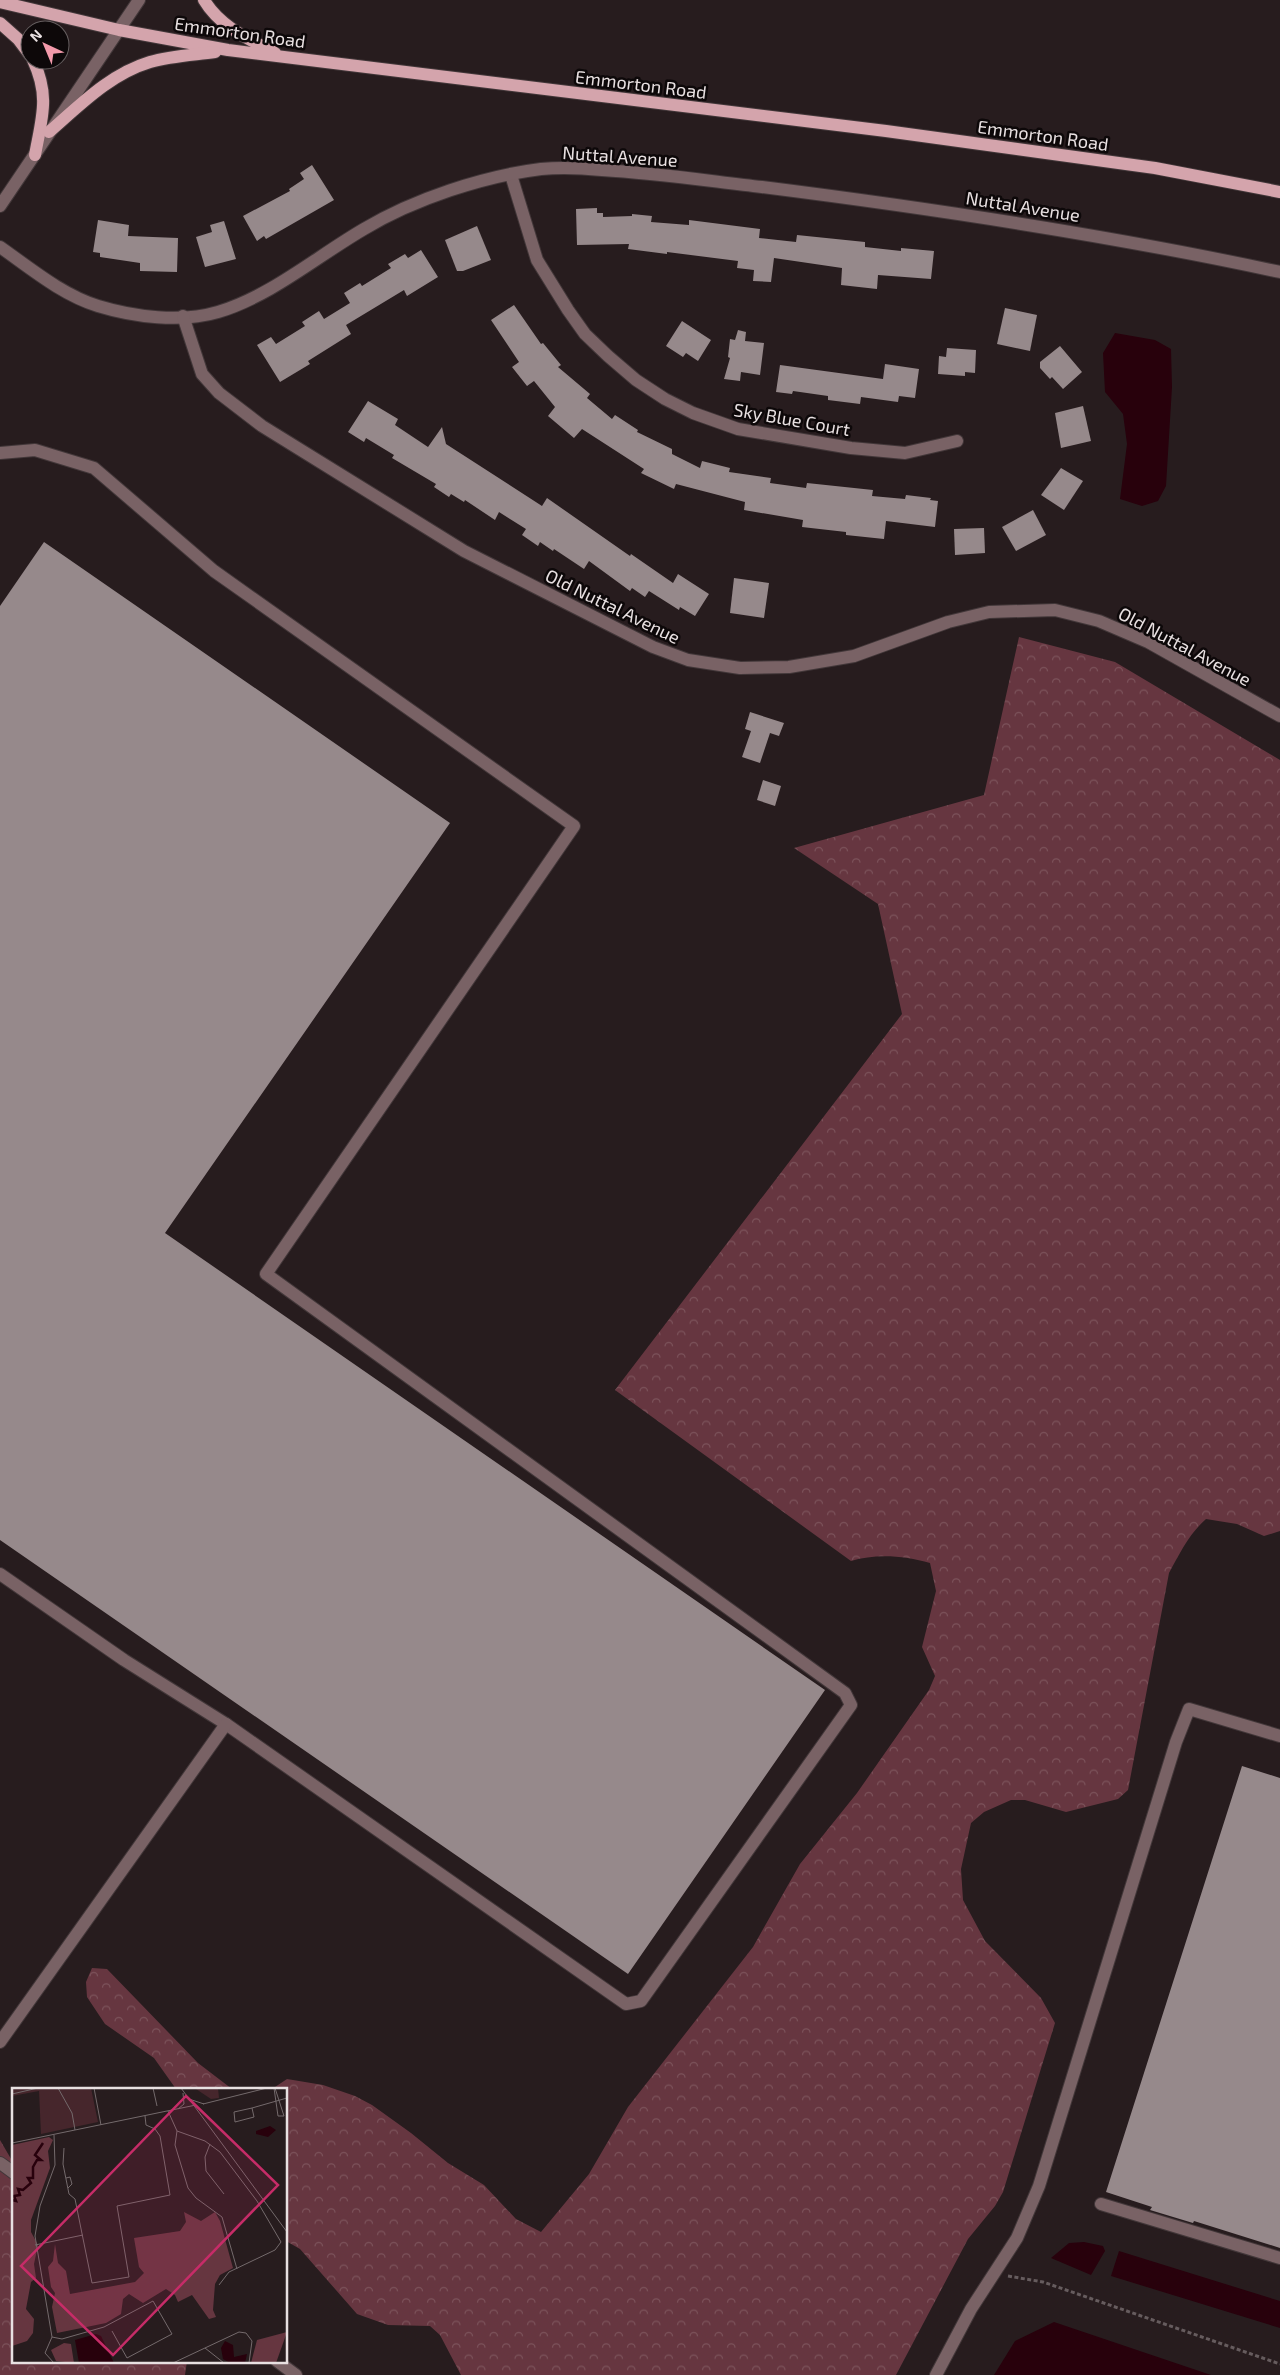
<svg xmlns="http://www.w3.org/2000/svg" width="1280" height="2375" viewBox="0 0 1280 2375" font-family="'Exo 2',sans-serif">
	<defs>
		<pattern id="forest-crowns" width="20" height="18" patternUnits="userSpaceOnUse" patternTransform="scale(1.25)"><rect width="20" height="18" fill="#663640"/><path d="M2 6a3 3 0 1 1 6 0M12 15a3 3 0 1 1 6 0" fill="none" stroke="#7c535b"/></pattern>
	</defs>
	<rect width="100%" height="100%" fill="#271c1e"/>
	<g fill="url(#forest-crowns)">
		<path d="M1019,637L1115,662L1280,760V1531L1264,1536L1237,1524L1206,1519C1189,1534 1180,1553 1169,1573L1128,1790L1118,1799L1066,1812L1025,1800H1011L984,1812L971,1823L961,1869L963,1900L985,1941L1041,1998L1055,2023L1003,2192L995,2206L968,2239L896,2375H461L440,2335L430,2326L388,2325L357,2314L300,2249L286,2241V2089H272L287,2079L323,2085L355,2096L372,2105L411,2133L448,2163L484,2185L516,2219L541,2232L589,2174L628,2107L753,1947L800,1864L857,1793L929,1690L935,1676L922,1647L936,1591L930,1563C905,1556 877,1553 851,1561L615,1390L902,1014L878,904L794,848L984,795Z"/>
		<path d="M92,1968L107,1969L198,2063L232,2089H176L154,2058L105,2024L87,1997L86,1982Z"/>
		<path d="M0,2140L14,2164V2361H187L185,2375H0Z"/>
	</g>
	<g fill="#28010c">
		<path d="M1115,333L1155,340L1171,349L1172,387L1166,486L1158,501L1142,506L1120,499L1127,444L1123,414L1105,392L1103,353Z"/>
		<path d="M1084,2242L1103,2246L1105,2251L1091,2275L1051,2258L1069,2243Z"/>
		<path d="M1119,2251L1280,2301V2328L1111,2276Z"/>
		<path d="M1054,2322L1211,2375H994L1015,2341Z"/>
	</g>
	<g fill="#96898b">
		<path d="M312,165L334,200L266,239L264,236L257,241L243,216L290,191L289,189L304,179L300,173Z"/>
		<path d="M597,208V213H603V217L632,216V214L652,216L651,222L689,225V220L760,229L759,238L796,242L797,235L865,242V247L901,251V248L934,251L931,279L878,275L877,289L841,285L842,268L774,258L771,282L753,281L754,270L737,268L738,261L667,252V254L628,249L629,244L577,245L576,209Z"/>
		<path d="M98,220L129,225L128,236L178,238L177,272L140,271V263L100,257V253L93,252Z"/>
		<path d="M224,221L236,259L205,267L196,237L212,232L210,225Z"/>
		<path d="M477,226L491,260L463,271H457L445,240Z"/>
		<path d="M421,250L438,277L407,296L404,290L346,325L351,334L308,361L310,364L280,382L257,345L271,337L276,344L305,326L302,322L319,311L324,319L350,303L344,293L360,283L362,286L391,268L388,264L405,254L408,258Z"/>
		<path d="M514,305L541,344L543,343L561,365L558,367L590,394L587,398L612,419L615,415L638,430L637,432L672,449V454L700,468L702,461L730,468L729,472L771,478L770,483L806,488L807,483L873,490L872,496L905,499L906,495L931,498L930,500L938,501L935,527L886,521L884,539L846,535V532L802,527L803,520L744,510L745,502L676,484L674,489L641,473L644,469L582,429L574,438L548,416L555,407L534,381L527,386L512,367L519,362L491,320Z"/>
		<path d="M1005,308L1037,315L1030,351L997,344Z"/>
		<path d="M682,321L711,340L698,361L686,353L683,357L666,346Z"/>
		<path d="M738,330L746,332L745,341L764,343L760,375L741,372L740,381L724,379L730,358L728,357L730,339L735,340Z"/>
		<path d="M1060,346L1082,372L1063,389L1052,377L1050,379L1040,368V362Z"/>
		<path d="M947,348L976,350L975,373L965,372V376L938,374L939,356L946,357Z"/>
		<path d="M885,364L919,369L915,398L899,396L898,402L861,397L860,404L828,400V396L793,391L792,394L776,392L780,365L883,379Z"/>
		<path d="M368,401L398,419L395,425L428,447L442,427L446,444L542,506L547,498L630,556L631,554L673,583L678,574L709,594L695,616L680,607L679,610L649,591L645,597L632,588L630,591L589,561L584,569L554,549L553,551L540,542L538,546L522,535L526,529L499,512L495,520L465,500L464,502L451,494L449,497L434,487L436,484L392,458L394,455L366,438L364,442L348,432Z"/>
		<path d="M1083,406L1091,441L1061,448L1055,413Z"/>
		<path d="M1061,468L1083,481L1064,510L1041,495Z"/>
		<path d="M1033,510L1046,535L1016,551L1002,527Z"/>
		<path d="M984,528L985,553L955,555L954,529Z"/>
		<path d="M44,542L450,823L165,1233L825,1690L628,1974L0,1540V606Z"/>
		<path d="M734,578L769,583L764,618L730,613Z"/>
		<path d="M750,712L784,723L779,736L770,733L760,763L742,757L751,731L745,729Z"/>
		<path d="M763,780L781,786L775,806L757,800Z"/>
		<path d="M1242,1766L1280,1778V2248L1194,2221L1193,2223L1150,2210L1152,2207L1106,2192Z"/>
	</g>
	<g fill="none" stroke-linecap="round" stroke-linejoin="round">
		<defs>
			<g id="minor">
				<path d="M511,175L537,260L568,310L585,334L608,356L636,380L665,399L693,413L738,429L851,448L905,453L957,441"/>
				<path d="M0,206L139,0"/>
				<path d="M0,247C30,268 62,295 98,306C134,317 181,323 218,312C271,296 316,257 364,229C414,199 484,176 541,169C561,167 582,168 602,170C656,173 709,181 762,187C936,209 1109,235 1280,272"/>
				<path d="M183,316L202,374L219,393L262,426L464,551L653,647L688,660L740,668L789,667L854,656L948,622L989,612L1055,610L1099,621L1148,642L1280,716"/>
				<path d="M0,453L35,450L94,468L214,571L574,826L266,1274L845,1693L851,1705L641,2001L626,2004L226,1724L124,1660L0,1574"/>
				<path d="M0,2042L226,1724"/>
				<path d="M0,2163L14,2173"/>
				<path d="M1101,2204L1280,2258"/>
				<path d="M277,2361L296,2375"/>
				<path d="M936,2375L971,2309L1017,2238L1039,2186L1176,1742L1189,1709L1280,1736"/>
			</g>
			<g id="major">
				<path d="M204,0C220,27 249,39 275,53"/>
				<path d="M0,2L119,30L228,50L886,131L1155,168L1280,192"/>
				<path d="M0,23L18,39L30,55"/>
				<path d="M33,60C50,96 42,117 35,155"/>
				<path d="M49,132C80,105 110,74 150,62C171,56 193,55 215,52"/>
			</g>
		</defs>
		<use href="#minor" stroke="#423739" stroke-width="14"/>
		<use href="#major" stroke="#423739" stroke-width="14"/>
		<path stroke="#665c5e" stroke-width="3" stroke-dasharray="4 2.5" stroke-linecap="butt" d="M1008,2276L1043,2282L1280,2364"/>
		<use href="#minor" stroke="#796265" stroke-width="12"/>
		<use href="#major" stroke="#d4a4ac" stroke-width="12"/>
	</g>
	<g text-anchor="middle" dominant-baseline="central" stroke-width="5" stroke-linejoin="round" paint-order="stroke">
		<g font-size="18" fill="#e8e0e1" stroke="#0d0809">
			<text transform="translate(240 32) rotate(8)">Emmorton Road</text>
			<text transform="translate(641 84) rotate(7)">Emmorton Road</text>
			<text transform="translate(1043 135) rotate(8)">Emmorton Road</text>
			<text transform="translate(620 156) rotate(4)">Nuttal Avenue</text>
			<text transform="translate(1023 206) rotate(9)">Nuttal Avenue</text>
			<text transform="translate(792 419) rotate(10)">Sky Blue Court</text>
			<text transform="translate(613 606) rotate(26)">Old Nuttal Avenue</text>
			<text transform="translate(1185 646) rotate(28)">Old Nuttal Avenue</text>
		</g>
	</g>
	<g transform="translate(12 2088)">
		<rect width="275" height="275" fill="#271c1e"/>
		<path d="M206,0L207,10L199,11L184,1Z" fill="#46262c"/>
		<path d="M37,49L41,52L36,63L38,80L19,132V144L26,157L22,176L24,190L19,194L14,221L22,231L21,245L15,253L0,258V57ZM172,124L189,133L203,124L208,133L221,180L208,187L203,196L201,222L204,229L197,231L180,207L166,214L163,207L154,201L131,215L117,206L111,211L109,226L94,235L45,245L40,219L43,205L39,199L36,179L41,173L43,156L46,175L54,183L58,206L123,194L132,185L127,179L122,150L168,143L174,134ZM275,244L264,275H239L245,252ZM52,255L59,256L62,275L44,273L39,262Z" fill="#663640"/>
		<path d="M0,0H79L86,34L29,46L27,3L0,8Z" fill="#46262c"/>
		<path d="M258,38L264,42L256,49L244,46V43ZM84,246L89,248L102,275H67L63,252ZM213,253L221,257L222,269L235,266L233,275H218L211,271L209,260Z" fill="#28010c"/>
		<path fill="none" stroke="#28010c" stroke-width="2.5" d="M0,112L4,113L2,108L8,107L6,101L11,102L19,95L16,90H21V79L25,72H29L23,67L31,55"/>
		<path fill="none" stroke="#746a6c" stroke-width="1" d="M46,0L60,25L63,42M82,0L89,37M141,0L145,18M169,0L275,144M262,0L266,28H272L263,0M0,6L26,0M177,11L192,16M191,16L255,0M240,20L242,29L223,34L222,24ZM240,20L275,10M166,21L172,16L171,5M156,23L165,43L193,53L208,64L245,113L269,154L263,162L217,184L207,197M165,43L163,57L176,100L184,110L210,129L225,181M42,47L43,77L28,118L23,148L40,249L50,251L92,239L141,213L160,246L115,270L100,243M0,55L184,17M198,56L193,69L194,83L212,106M52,60L51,76L57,106L63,111L80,195L117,189L105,118L158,107L148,48L143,41L134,37L133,28M54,90L58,89L60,96L56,100M23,157L71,147M40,249L33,265L42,275M193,260L212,275M161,275L227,244L234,245L240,253L237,275"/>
		<path fill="#c62c68" fill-opacity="0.15" stroke="#c62c68" stroke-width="2.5" d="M174,8L266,97L101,267L9,178Z"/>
		<rect width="275" height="275" fill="none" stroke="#e8e0e1" stroke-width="2.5"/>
	</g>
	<g transform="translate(45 45) rotate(316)"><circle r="24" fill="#0d0809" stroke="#655e5f"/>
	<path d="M0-4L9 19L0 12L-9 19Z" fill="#f39aab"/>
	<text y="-8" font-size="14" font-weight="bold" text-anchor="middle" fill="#e8e0e1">N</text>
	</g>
</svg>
